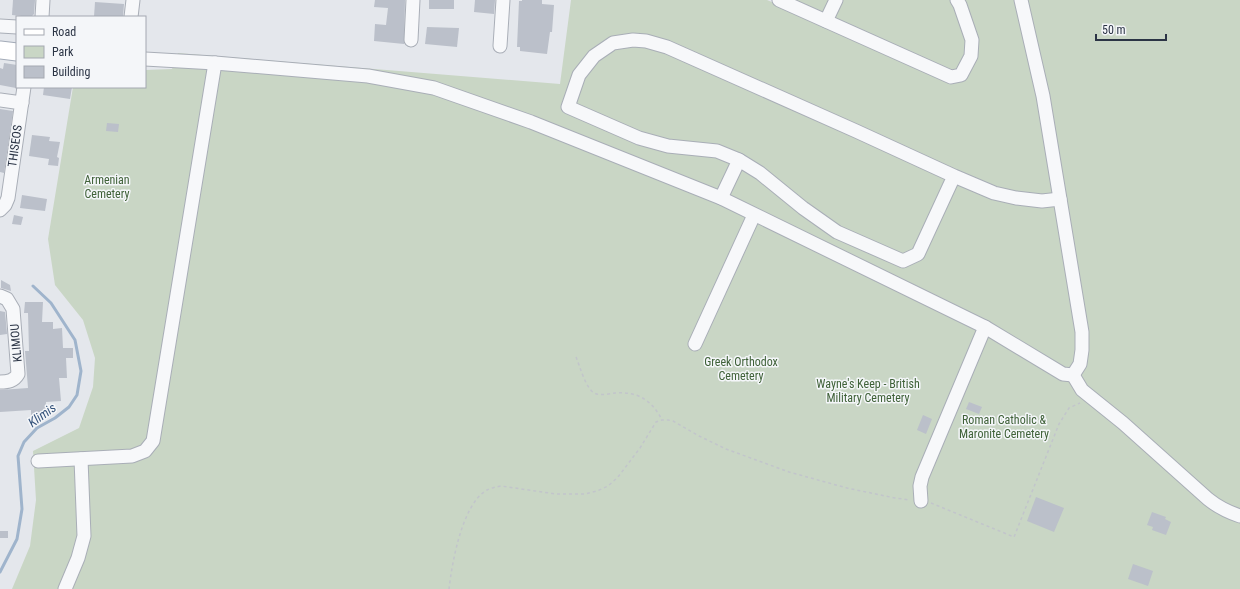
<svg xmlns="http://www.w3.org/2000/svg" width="1240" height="589" viewBox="0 0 1240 589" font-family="'Roboto Condensed',sans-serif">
	<rect width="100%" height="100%" fill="#e4e7ec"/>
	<path fill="#c9d6c5" d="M571,0H767L784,7L787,0H1240V589H12L30,546L36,500L33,451L79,428L93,387L95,358L83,320L55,285L48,239L73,87H145V70L172,69L178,53L560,84Z"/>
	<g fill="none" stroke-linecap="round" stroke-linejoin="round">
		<path stroke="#9fb4cc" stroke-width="3" d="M0,572L17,539L22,509L18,456L24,442L37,428L55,418L69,407L77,395L81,371L75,340L51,303L33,286"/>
	</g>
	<g fill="#bbc0ca">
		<path d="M13,0H35L34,14L31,17L12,15Z"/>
		<path d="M375,0H405L404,44L374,41L375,24L386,25L388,8L374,7Z"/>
		<rect x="429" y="0" width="25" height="9"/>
		<path d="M475,0H495L494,14L474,12Z"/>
		<path d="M522,0H542V4L554,5L552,32H550L547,54L520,51V47H517L519,1H522Z"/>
		<path d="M95,2L124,4L123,17H94Z"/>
		<path d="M427,27L459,28L457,47L425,44Z"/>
		<path d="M4,63L17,65L16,70H17V84L16,88L0,85V68L3,69Z"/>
		<path d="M44,87H72L70,99L43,95Z"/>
		<path d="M0,109L13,111L4,173L0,172Z"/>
		<path d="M107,123L119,124L118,132L106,131Z"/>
		<path d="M32,135L50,137L49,141L60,142L57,157L59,158L58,166L48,165L49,159L29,156Z"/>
		<path d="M22,195L47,199L45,211L20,208Z"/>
		<path d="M14,215L23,217L21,225L12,224Z"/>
		<path d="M1,280L10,285L11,291L1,288Z"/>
		<path d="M25,302H43L42,322H53V329L62,328L63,348H73V358H66L67,378H59L61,401L46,402L45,416H31V410L0,412V390L28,388L25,351H29L28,313H24Z"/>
		<path d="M0,311L5,312L7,334L0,335Z"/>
		<path d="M969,402L982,407L979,414L966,409Z"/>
		<path d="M923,415L932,419L926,434L917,430Z"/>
		<path d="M1036,497L1064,508L1054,532L1027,521Z"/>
		<path d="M1152,512L1166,517L1165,519L1171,522L1166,535L1152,530L1153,527L1147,525Z"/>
		<rect x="0" y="531" width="8" height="7"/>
		<path d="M1133,564L1153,571L1148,586L1128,579Z"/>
	</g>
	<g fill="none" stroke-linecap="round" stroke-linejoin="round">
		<defs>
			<g id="minor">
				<path d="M779,0L951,77L961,75L971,56L972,40L960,5L957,0"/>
				<path d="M1021,0L1043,96L1082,332V350L1080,364L1073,375"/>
				<path d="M42,17L43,0"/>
				<path d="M131,17L133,0"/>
				<path d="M826,21L836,0"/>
				<path d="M0,26L17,27"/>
				<path d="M411,40L413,0"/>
				<path d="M500,46L503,0"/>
				<path d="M145,59L215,63L368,76L434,88L531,122L721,198L985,327L1063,374L1073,375"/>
				<path d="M0,100L22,103"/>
				<path d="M954,176L918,254L903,261L837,232L803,208L760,173L739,160L717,151L668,146L639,138L568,107L579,75L594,56L613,43L633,40L646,41L667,47L856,131L954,176L994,193L1016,198L1042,201L1060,199"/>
				<path d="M721,198L739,160"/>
				<path d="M0,210L5,205L8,198L24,87"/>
				<path d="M0,296L7,299L13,309L18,374C14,381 8,382 0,382"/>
				<path d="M695,344L754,215"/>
				<path d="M1073,375L1082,390L1123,423L1208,499C1218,507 1228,512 1240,516"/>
				<path d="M38,461L132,456L145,451L153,441L215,63"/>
				<path d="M921,501L920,486L922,477L985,327"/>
				<path d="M65,589L78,558L84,536L81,459"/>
			</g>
			<path id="major" d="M0,50L17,52"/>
		</defs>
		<use href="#minor" stroke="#a9aeb7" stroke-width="15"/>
		<use href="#major" stroke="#a3abb8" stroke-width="19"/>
		<g stroke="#c2c5cb" stroke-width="1.5" stroke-dasharray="3 3" stroke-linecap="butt">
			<path d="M576,357C580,366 585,387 594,393C600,396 608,394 615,393C637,391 652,400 662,420"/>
			<path d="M931,503L1014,537L1059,424L1069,408L1080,403"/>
			<path d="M449,589C452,563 462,504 487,490C491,488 496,487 501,486L556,494H585L597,491L608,486L618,477L640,448L656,422L662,420H668L673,421L699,436L726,449L789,472L847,488L895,498L910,500"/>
		</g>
		<use href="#minor" stroke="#f7f8fa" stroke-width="13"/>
		<use href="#major" stroke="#fff" stroke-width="17"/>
	</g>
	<g text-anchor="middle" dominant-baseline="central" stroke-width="3" stroke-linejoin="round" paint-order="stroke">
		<g font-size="12" fill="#2b3445" stroke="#f4f6f9">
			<text transform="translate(15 146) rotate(-82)">THISEOS</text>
			<text transform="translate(16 343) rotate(-95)">KLIMOU</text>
		</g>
		<g font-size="12" fill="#3f6138" stroke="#f4f6f9">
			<text x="107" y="180">Armenian<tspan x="107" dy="14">Cemetery</tspan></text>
			<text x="741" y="362">Greek Orthodox<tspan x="741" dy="14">Cemetery</tspan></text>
			<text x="868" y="384">Wayne's Keep - British<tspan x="868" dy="14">Military Cemetery</tspan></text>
			<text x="1004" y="420">Roman Catholic &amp;<tspan x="1004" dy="14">Maronite Cemetery</tspan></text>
		</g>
		<g font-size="13" font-style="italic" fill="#34527a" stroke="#f4f6f9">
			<text transform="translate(42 415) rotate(-36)">Klimis</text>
		</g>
	</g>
	<rect x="16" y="16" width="130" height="72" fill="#f4f6f9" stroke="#a4a8b1"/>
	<rect x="24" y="29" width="20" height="6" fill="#ffffff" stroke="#a4a8b1"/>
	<text x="52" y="36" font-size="12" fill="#2b3445">Road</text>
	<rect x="24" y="46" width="20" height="12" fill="#c9d6c5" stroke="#a4a8b1"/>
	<text x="52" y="56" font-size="12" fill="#2b3445">Park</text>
	<rect x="24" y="66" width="20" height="12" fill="#bbc0ca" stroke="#a4a8b1"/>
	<text x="52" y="76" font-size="12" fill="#2b3445">Building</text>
	<path d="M1096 34v6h70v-6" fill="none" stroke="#2b3445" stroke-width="2"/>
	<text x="1102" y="34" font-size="12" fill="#2b3445" stroke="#f4f6f9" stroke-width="3" paint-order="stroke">50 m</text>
</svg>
